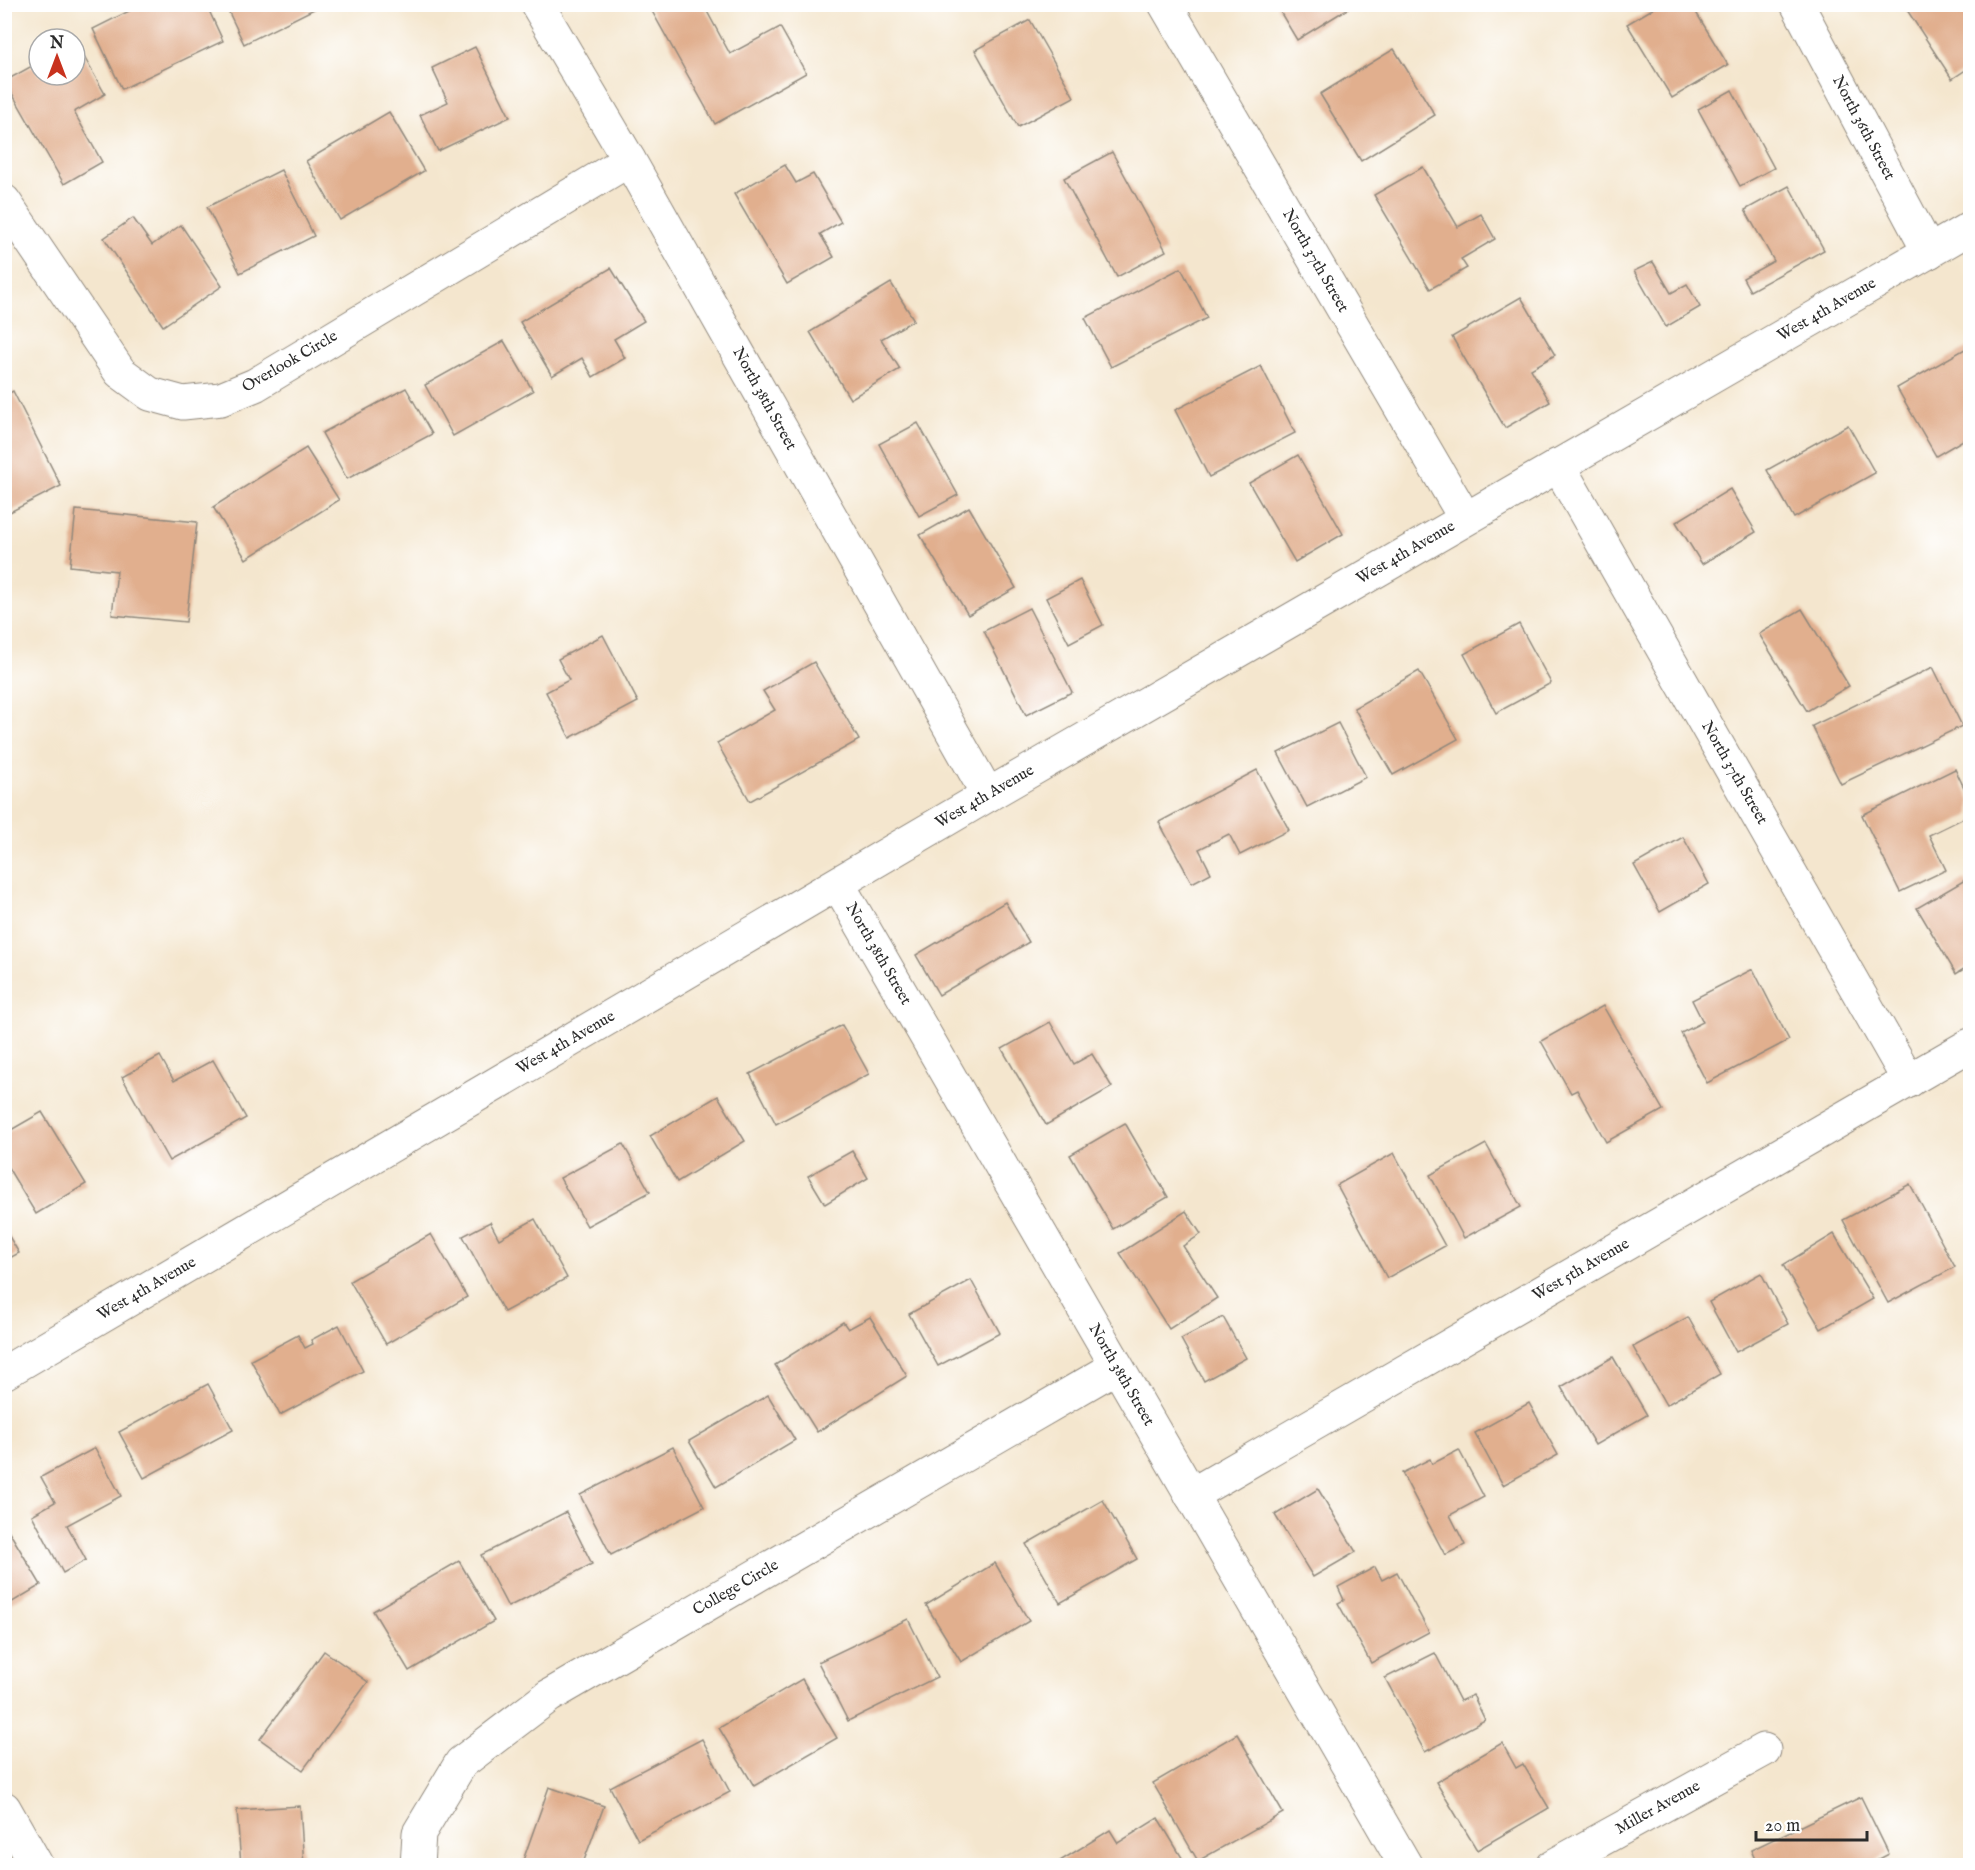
<svg xmlns="http://www.w3.org/2000/svg" width="1975" height="1870" viewBox="0 0 1975 1870" font-family="'IM FELL English',serif">
	<rect width="100%" height="100%" fill="#fff"/>
	<filter id="ink" filterUnits="userSpaceOnUse"><feTurbulence type="fractalNoise" baseFrequency=".0167" numOctaves="2"/><feDisplacementMap in="SourceGraphic" scale="12" xChannelSelector="R" yChannelSelector="G"/><feConvolveMatrix kernelMatrix="1 2 1 2 8 2 1 2 1" color-interpolation-filters="sRGB"/></filter>
	<filter id="wash" filterUnits="userSpaceOnUse"><feTurbulence type="fractalNoise" baseFrequency=".008" numOctaves="4" result="noise"/><feDisplacementMap in="SourceGraphic" scale="24" xChannelSelector="R" yChannelSelector="G"/><feGaussianBlur stdDeviation="1.35" result="paint"/><feColorMatrix in="noise" values="0 0 0 0 0 0 0 0 0 0 0 0 0 0 0 0 0 1.4 0 .05"/><feComposite in="paint" operator="in"/></filter>
	<g filter="url(#wash)">
		<rect width="100%" height="100%" fill="#f4e6ce"/>
		<g id="blocks">
			<g fill="#e1af8e">
				<path d="M143,4H206L223,41L122,89L93,29Z"/>
				<path d="M225,4H324L244,44Z"/>
				<path d="M648,4H703L730,54L780,27L806,73L715,124Z"/>
				<path d="M1661,4H1691L1728,65L1672,98L1627,24Z"/>
				<path d="M1916,4H1960L1970,20V67L1952,79L1907,10Z"/>
				<path d="M1276,5H1351L1352,6L1297,40Z"/>
				<path d="M1030,20L1074,97L1018,127L975,50Z"/>
				<path d="M75,41L105,94L74,112L102,162L64,184L5,81L39,62V75H75Z"/>
				<path d="M475,47L510,117L438,151L420,115L448,102L432,68Z"/>
				<path d="M1394,49L1435,115L1361,161L1320,94Z"/>
				<path d="M1732,90L1774,168L1740,186L1698,109Z"/>
				<path d="M389,112L424,171L340,220L306,161Z"/>
				<path d="M1112,152L1166,251L1117,277L1064,178Z"/>
				<path d="M785,165L796,183L813,174L841,222L820,234L834,257L787,284L734,194Z"/>
				<path d="M1423,167L1458,227L1481,214L1495,239L1461,259L1467,268L1430,289L1374,195Z"/>
				<path d="M281,170L314,236L240,273L207,207Z"/>
				<path d="M1789,186L1824,250L1750,291L1743,278L1774,261L1745,210Z"/>
				<path d="M133,218L152,245L181,225L222,286L163,326L104,238Z"/>
				<path d="M1653,262L1671,293L1687,284L1700,307L1666,327L1634,271Z"/>
				<path d="M611,268L644,321L614,339L625,358L593,377L582,358L552,376L520,322Z"/>
				<path d="M1181,268L1207,318L1111,367L1085,318Z"/>
				<path d="M891,283L914,320L881,339L900,369L850,399L810,332Z"/>
				<path d="M1521,297L1555,355L1531,369L1550,402L1505,428L1452,337Z"/>
				<path d="M504,341L533,391L453,436L425,385Z"/>
				<path d="M1970,346V436L1936,456L1897,388Z"/>
				<path d="M1261,366L1295,433L1209,477L1175,410Z"/>
				<path d="M406,388L432,434L347,479L322,433Z"/>
				<path d="M13,391L61,486L10,512L4,501V396Z"/>
				<path d="M918,423L958,495L919,516L879,444Z"/>
				<path d="M1848,425L1875,473L1794,518L1767,470Z"/>
				<path d="M306,448L339,500L246,559L213,507Z"/>
				<path d="M1298,455L1343,534L1295,562L1249,483Z"/>
				<path d="M1730,489L1756,532L1702,564L1676,522Z"/>
				<path d="M969,507L1016,588L968,615L920,535Z"/>
				<path d="M76,510L197,522L186,622L112,615L117,571L70,566Z"/>
				<path d="M1080,580L1103,625L1069,643L1046,598Z"/>
				<path d="M1029,608L1072,692L1026,715L984,631Z"/>
				<path d="M1802,609L1849,686L1807,711L1759,634Z"/>
				<path d="M1519,624L1551,683L1496,713L1464,654Z"/>
				<path d="M603,635L638,702L570,738L546,692L569,680L558,659Z"/>
				<path d="M814,662L859,740L750,801L717,743L775,710L763,691Z"/>
				<path d="M1933,667L1962,726L1841,784L1812,726Z"/>
				<path d="M1419,671L1458,739L1393,775L1354,708Z"/>
				<path d="M1338,723L1366,777L1307,807L1278,753Z"/>
				<path d="M1955,769L1970,800V815L1929,835L1946,870L1900,892L1862,815Z"/>
				<path d="M1257,770L1289,830L1240,855L1229,834L1199,849L1211,873L1192,883L1159,822Z"/>
				<path d="M1683,837L1709,884L1660,912L1634,865Z"/>
				<path d="M1965,880L1970,888V965L1956,974L1917,908Z"/>
				<path d="M1005,902L1029,942L939,995L916,955Z"/>
				<path d="M1753,969L1789,1040L1707,1083L1681,1033L1703,1022L1692,1000Z"/>
				<path d="M1603,1006L1663,1110L1606,1142L1577,1090L1571,1093L1541,1041Z"/>
				<path d="M1050,1022L1074,1064L1092,1054L1112,1087L1046,1125L1002,1049Z"/>
				<path d="M842,1025L869,1074L776,1124L750,1074Z"/>
				<path d="M160,1056L174,1081L213,1060L246,1118L169,1161L122,1077Z"/>
				<path d="M718,1096L745,1141L677,1182L650,1136Z"/>
				<path d="M42,1112L86,1184L36,1214L4,1161V1134Z"/>
				<path d="M1125,1123L1168,1197L1113,1229L1070,1155Z"/>
				<path d="M623,1144L650,1192L587,1226L560,1178Z"/>
				<path d="M1486,1144L1521,1207L1464,1238L1430,1175Z"/>
				<path d="M852,1151L868,1178L825,1204L808,1176Z"/>
				<path d="M1394,1153L1445,1246L1387,1278L1337,1185Z"/>
				<path d="M1910,1184L1955,1267L1888,1303L1843,1220Z"/>
				<path d="M1186,1211L1201,1234L1183,1246L1217,1298L1169,1329L1120,1253Z"/>
				<path d="M535,1219L567,1278L504,1312L463,1236L490,1222L499,1239Z"/>
				<path d="M4,1228L19,1253L4,1261Z"/>
				<path d="M431,1234L467,1297L386,1344L350,1281Z"/>
				<path d="M1834,1234L1873,1299L1821,1329L1783,1265Z"/>
				<path d="M1761,1273L1788,1324L1736,1352L1709,1302Z"/>
				<path d="M971,1280L1000,1333L938,1366L909,1314Z"/>
				<path d="M870,1317L907,1376L817,1432L775,1365L843,1322L848,1329Z"/>
				<path d="M1223,1317L1246,1358L1204,1381L1181,1339Z"/>
				<path d="M1688,1317L1720,1374L1666,1405L1633,1347Z"/>
				<path d="M339,1325L363,1371L280,1415L251,1360L298,1335L305,1348L313,1344L311,1340Z"/>
				<path d="M1613,1357L1647,1415L1595,1445L1561,1387Z"/>
				<path d="M208,1384L233,1430L144,1478L119,1432Z"/>
				<path d="M768,1395L795,1440L716,1487L689,1441Z"/>
				<path d="M1529,1403L1558,1455L1503,1485L1475,1433Z"/>
				<path d="M673,1447L704,1507L611,1555L580,1495Z"/>
				<path d="M95,1448L121,1496L67,1525L86,1560L63,1573L32,1515L55,1502L41,1477Z"/>
				<path d="M1459,1450L1484,1497L1450,1515L1465,1545L1445,1555L1402,1473L1430,1459L1432,1464Z"/>
				<path d="M1318,1489L1356,1552L1313,1577L1275,1515Z"/>
				<path d="M1103,1500L1137,1559L1060,1603L1026,1544Z"/>
				<path d="M566,1512L592,1564L508,1607L481,1555Z"/>
				<path d="M4,1523L41,1585L4,1607Z"/>
				<path d="M459,1561L494,1621L409,1671L373,1611Z"/>
				<path d="M995,1563L1029,1621L961,1662L926,1605Z"/>
				<path d="M1375,1567L1382,1580L1397,1572L1429,1632L1371,1663L1338,1603L1344,1600L1338,1587Z"/>
				<path d="M908,1619L937,1677L848,1721L818,1662Z"/>
				<path d="M324,1651L368,1682L303,1770L260,1739Z"/>
				<path d="M1435,1653L1460,1701L1473,1695L1485,1720L1425,1752L1385,1678Z"/>
				<path d="M802,1679L837,1738L754,1786L719,1728Z"/>
				<path d="M1237,1734L1283,1813L1198,1861L1153,1783Z"/>
				<path d="M702,1739L730,1792L638,1840L610,1787Z"/>
				<path d="M1502,1743L1516,1768L1523,1764L1549,1808L1477,1850L1436,1782Z"/>
				<path d="M549,1787L604,1806L582,1866H521Z"/>
				<path d="M1861,1797L1889,1854L1866,1866H1758L1751,1850Z"/>
				<path d="M300,1806L304,1866H241L237,1810Z"/>
				<path d="M1158,1818L1187,1866H1063L1060,1861L1110,1830L1118,1843Z"/>
			</g>
		</g>
	</g>
	<g filter="url(#ink)">
		<use href="#blocks" fill-opacity="0" stroke="#90887c" stroke-width="1.5"/>
		<g fill="none" stroke-linecap="round" stroke-linejoin="round">
			<defs>
				<g id="minor">
					<path d="M537,4L629,160L988,795"/>
					<path d="M1165,4L1465,518"/>
					<path d="M1797,4L1929,252"/>
					<path d="M4,201L120,372L150,394L183,403L221,399L255,385L629,160"/>
					<path d="M1558,465L1909,1081"/>
					<path d="M838,884L1406,1866"/>
					<path d="M4,1373L988,795L1970,228"/>
					<path d="M1191,1495L1970,1045"/>
					<path d="M4,1808L37,1866"/>
					<path d="M417,1866L419,1833L461,1763L549,1696L1116,1367"/>
					<path d="M1553,1866L1764,1750"/>
				</g>
			</defs>
			<use href="#minor" stroke="#90887c" stroke-width="35"/>
			<use href="#minor" stroke="#fff" stroke-width="33"/>
		</g>
	</g>
	<g text-anchor="middle" dominant-baseline="central" stroke-width="4.5" stroke-linejoin="round" paint-order="stroke">
		<g font-size="16" fill="#2b2b2b" stroke="#fff">
			<text transform="translate(1863 128) rotate(62)">North 36th Street</text>
			<text transform="translate(1315 261) rotate(60)">North 37th Street</text>
			<text transform="translate(1827 310) rotate(-30)">West 4th Avenue</text>
			<text transform="translate(290 362) rotate(-30)">Overlook Circle</text>
			<text transform="translate(764 399) rotate(61)">North 38th Street</text>
			<text transform="translate(1406 553) rotate(-30)">West 4th Avenue</text>
			<text transform="translate(1734 773) rotate(60)">North 37th Street</text>
			<text transform="translate(985 797) rotate(-30)">West 4th Avenue</text>
			<text transform="translate(878 954) rotate(60)">North 38th Street</text>
			<text transform="translate(566 1043) rotate(-30)">West 4th Avenue</text>
			<text transform="translate(1581 1270) rotate(-30)">West 5th Avenue</text>
			<text transform="translate(147 1289) rotate(-30)">West 4th Avenue</text>
			<text transform="translate(1121 1375) rotate(60)">North 38th Street</text>
			<text transform="translate(736 1588) rotate(-30)">College Circle</text>
			<text transform="translate(1658 1808) rotate(-29)">Miller Avenue</text>
		</g>
	</g>
	<rect width="1975" height="1870" fill="none" stroke="#fff" stroke-width="24"/>
	<g transform="translate(57 57)"><circle r="28" fill="#ffffff" stroke="#aaaaaa" stroke-width="1.5"/>
	<path d="M0-4.5L10 22L0 15L-10 22Z" fill="#c8321e"/>
	<text y="-9" font-size="16" font-weight="bold" text-anchor="middle" fill="#2b2b2b">N</text>
	</g>
	<path d="M1756 1831v9h111v-9" fill="none" stroke="#2b2b2b" stroke-width="3"/>
	<text x="1765" y="1831" font-size="18" fill="#2b2b2b" stroke="#ffffff" stroke-width="4.5" paint-order="stroke">20 m</text>
</svg>
